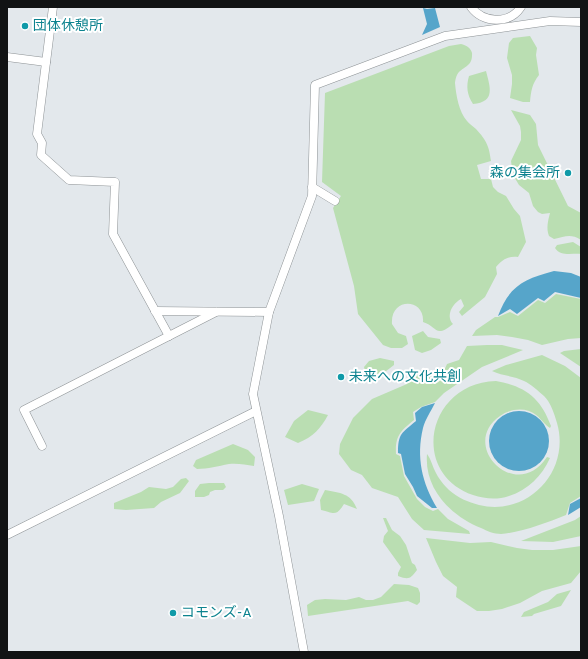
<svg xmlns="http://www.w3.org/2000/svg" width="588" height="659" viewBox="0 0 588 659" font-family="Overpass,'Noto Sans JP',sans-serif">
	<rect width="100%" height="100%" fill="#e3e8ec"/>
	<g fill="#badeb2">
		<path d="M530,36L537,48L536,55L539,75C532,84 531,91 530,102H523L510,98L512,84V75L507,58L509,43L513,38Z"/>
		<path d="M461,44C466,45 471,48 472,53C473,68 462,66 457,75C456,77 455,81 455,83C456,95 459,112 467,121C469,124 473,126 476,129C487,141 489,146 491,161L477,165L481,179H491L493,187L498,192L506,196L514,209L520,216L526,242L518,257C508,256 503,259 496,267L497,274L485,297L462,316L459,312L464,306L461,299C453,303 445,316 453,324C435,339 437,326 423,322C425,298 390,297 392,324L398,333L406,336L408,344L402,348H391L383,345L358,314L354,286L333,208L341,196L322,182L325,93L449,46Z"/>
		<path d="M486,71C490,87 496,102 473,104C467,95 466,86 469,76Z"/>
		<path d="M511,110L530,115L536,124L538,145L568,206L581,213V240C570,233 565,237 554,239L549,236C546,228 548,221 550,213L542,214L538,212L533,206L529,193L519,185L513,175L511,161L521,140V132L520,126Z"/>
		<path d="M573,242L581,247V254C572,253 561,257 555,248L557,245Z"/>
		<path d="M556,294L581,299V338L568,339L542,345L528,340L512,337L497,335L472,336L476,330L495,317H498L510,312L518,316L538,300L545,303Z"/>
		<path d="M423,331L428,337L440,339L441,343L431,350L422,353L415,350L412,336Z"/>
		<path d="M487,345H502L523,350L482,367L444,393L435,402L421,407L413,412L414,420C401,431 395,435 396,454L400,456L404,476L417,499L425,507L433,511L438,509L448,519L469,531L470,534L424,530L412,519L398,497L372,488L362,475L351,470L339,454L340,444L353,418L372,399L407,384L409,375L420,373H443L447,364L459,360L467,346Z"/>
		<path d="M581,349V367L560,353L564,351Z"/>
		<path d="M542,355L565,366L581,378V496L570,503L566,515C546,523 523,532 501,534C494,534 487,531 481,528C451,516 424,489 427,454C431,459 432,465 435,471C438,478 444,485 449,490C458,498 468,502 479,505C528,517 571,471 557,423C554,413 551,403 544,396C538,391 531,384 524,381C515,376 502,376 492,371L506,365Z"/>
		<path d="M380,358L394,361V365L381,375L367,378L364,367L369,361Z"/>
		<path d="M496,381C525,386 541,398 551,426L550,428C542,423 540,415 529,411C519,408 508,410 500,416C458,445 516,504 547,457L550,458C542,476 528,490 509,496C497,500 485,499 473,495C409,473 427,383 496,381Z"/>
		<path d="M308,410L328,415C321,428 313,437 298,443L285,437L294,421Z"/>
		<path d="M233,444L248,450L255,457L254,466C246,465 238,463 229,464C218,466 208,469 197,469L193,466L196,460Z"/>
		<path d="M186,478L189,481L180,493L161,502L154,508L126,510L114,509V503L141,492L149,487L166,489L173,487L181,479Z"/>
		<path d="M209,483H224L226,487L223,490H215L210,492L209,495L204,497H195V491L200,484Z"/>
		<path d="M302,484L319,489L314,501L288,505L284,490Z"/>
		<path d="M325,490C340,493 351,493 357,509L344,504C336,517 334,513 321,510L320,500Z"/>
		<path d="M581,516V536L553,542L521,541L575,520Z"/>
		<path d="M383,518H386L392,530L400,536L406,545L412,563L415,565L417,570C410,579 409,580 398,576V573L401,567L383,542L384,536L388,531Z"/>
		<path d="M426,538L470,543L491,542L517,548L532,550H553L581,546V571L571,583L542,591L520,603L502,609L489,611H477L456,597L457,587L443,576L436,562Z"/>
		<path d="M394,584L409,585L418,588L420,593V602L417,605L408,601L308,616L307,605L315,600L325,599L346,600L359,597L366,600H373L381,597Z"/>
		<path d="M571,590L561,606L534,614L532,616L521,617L524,612L548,602L557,594Z"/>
	</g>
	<g fill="#56a5ca">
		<path d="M423,8L427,9L435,8L440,27L422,35L427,24Z"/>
		<path d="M554,271L571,273L581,277V298L555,292L544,301L538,298L517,314L510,309L498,316C509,286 524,279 554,271Z"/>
		<path d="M435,403C431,411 425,420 423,428C416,457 422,483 437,508H432L417,496L413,487L405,474L401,454L398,453C398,433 402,433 416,421L415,413L422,407Z"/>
		<circle cx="519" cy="441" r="30"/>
		<path d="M581,498V507L568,515L570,504Z"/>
	</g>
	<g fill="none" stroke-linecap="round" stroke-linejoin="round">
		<defs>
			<g id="service">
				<path d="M53,7L37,134L42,143L41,155L69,180L115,182L113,234L169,336"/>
				<path d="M471,7C483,23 509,25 521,7"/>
				<path d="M7,57L46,62"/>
				<path d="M312,187L335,201"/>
				<path d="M155,311L269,312"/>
				<path d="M42,446L24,410L216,312"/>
				<path d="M7,535L256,411"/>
				<path d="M304,652L279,516L253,394L269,312L312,196L315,85L445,36L550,21L581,22"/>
			</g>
		</defs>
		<use href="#service" stroke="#8d9295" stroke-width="9"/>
		<use href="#service" stroke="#fff" stroke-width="8"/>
	</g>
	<g fill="#0f9aa8" stroke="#fff" stroke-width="1.5">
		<circle cx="25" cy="26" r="4"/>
		<circle cx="568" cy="173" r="4"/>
		<circle cx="341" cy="377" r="4"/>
		<circle cx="173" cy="613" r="4"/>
	</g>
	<g text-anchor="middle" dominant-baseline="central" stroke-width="4" stroke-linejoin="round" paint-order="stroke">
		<g font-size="14" fill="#0d838f" stroke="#fff" text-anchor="start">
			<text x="33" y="26">団体休憩所</text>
			<text x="560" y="173" text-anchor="end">森の集会所</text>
			<text x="349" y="377">未来への文化共創</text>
			<text x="181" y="613">コモンズ-A</text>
		</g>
	</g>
	<rect width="588" height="659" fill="none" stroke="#111314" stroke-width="16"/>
</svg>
